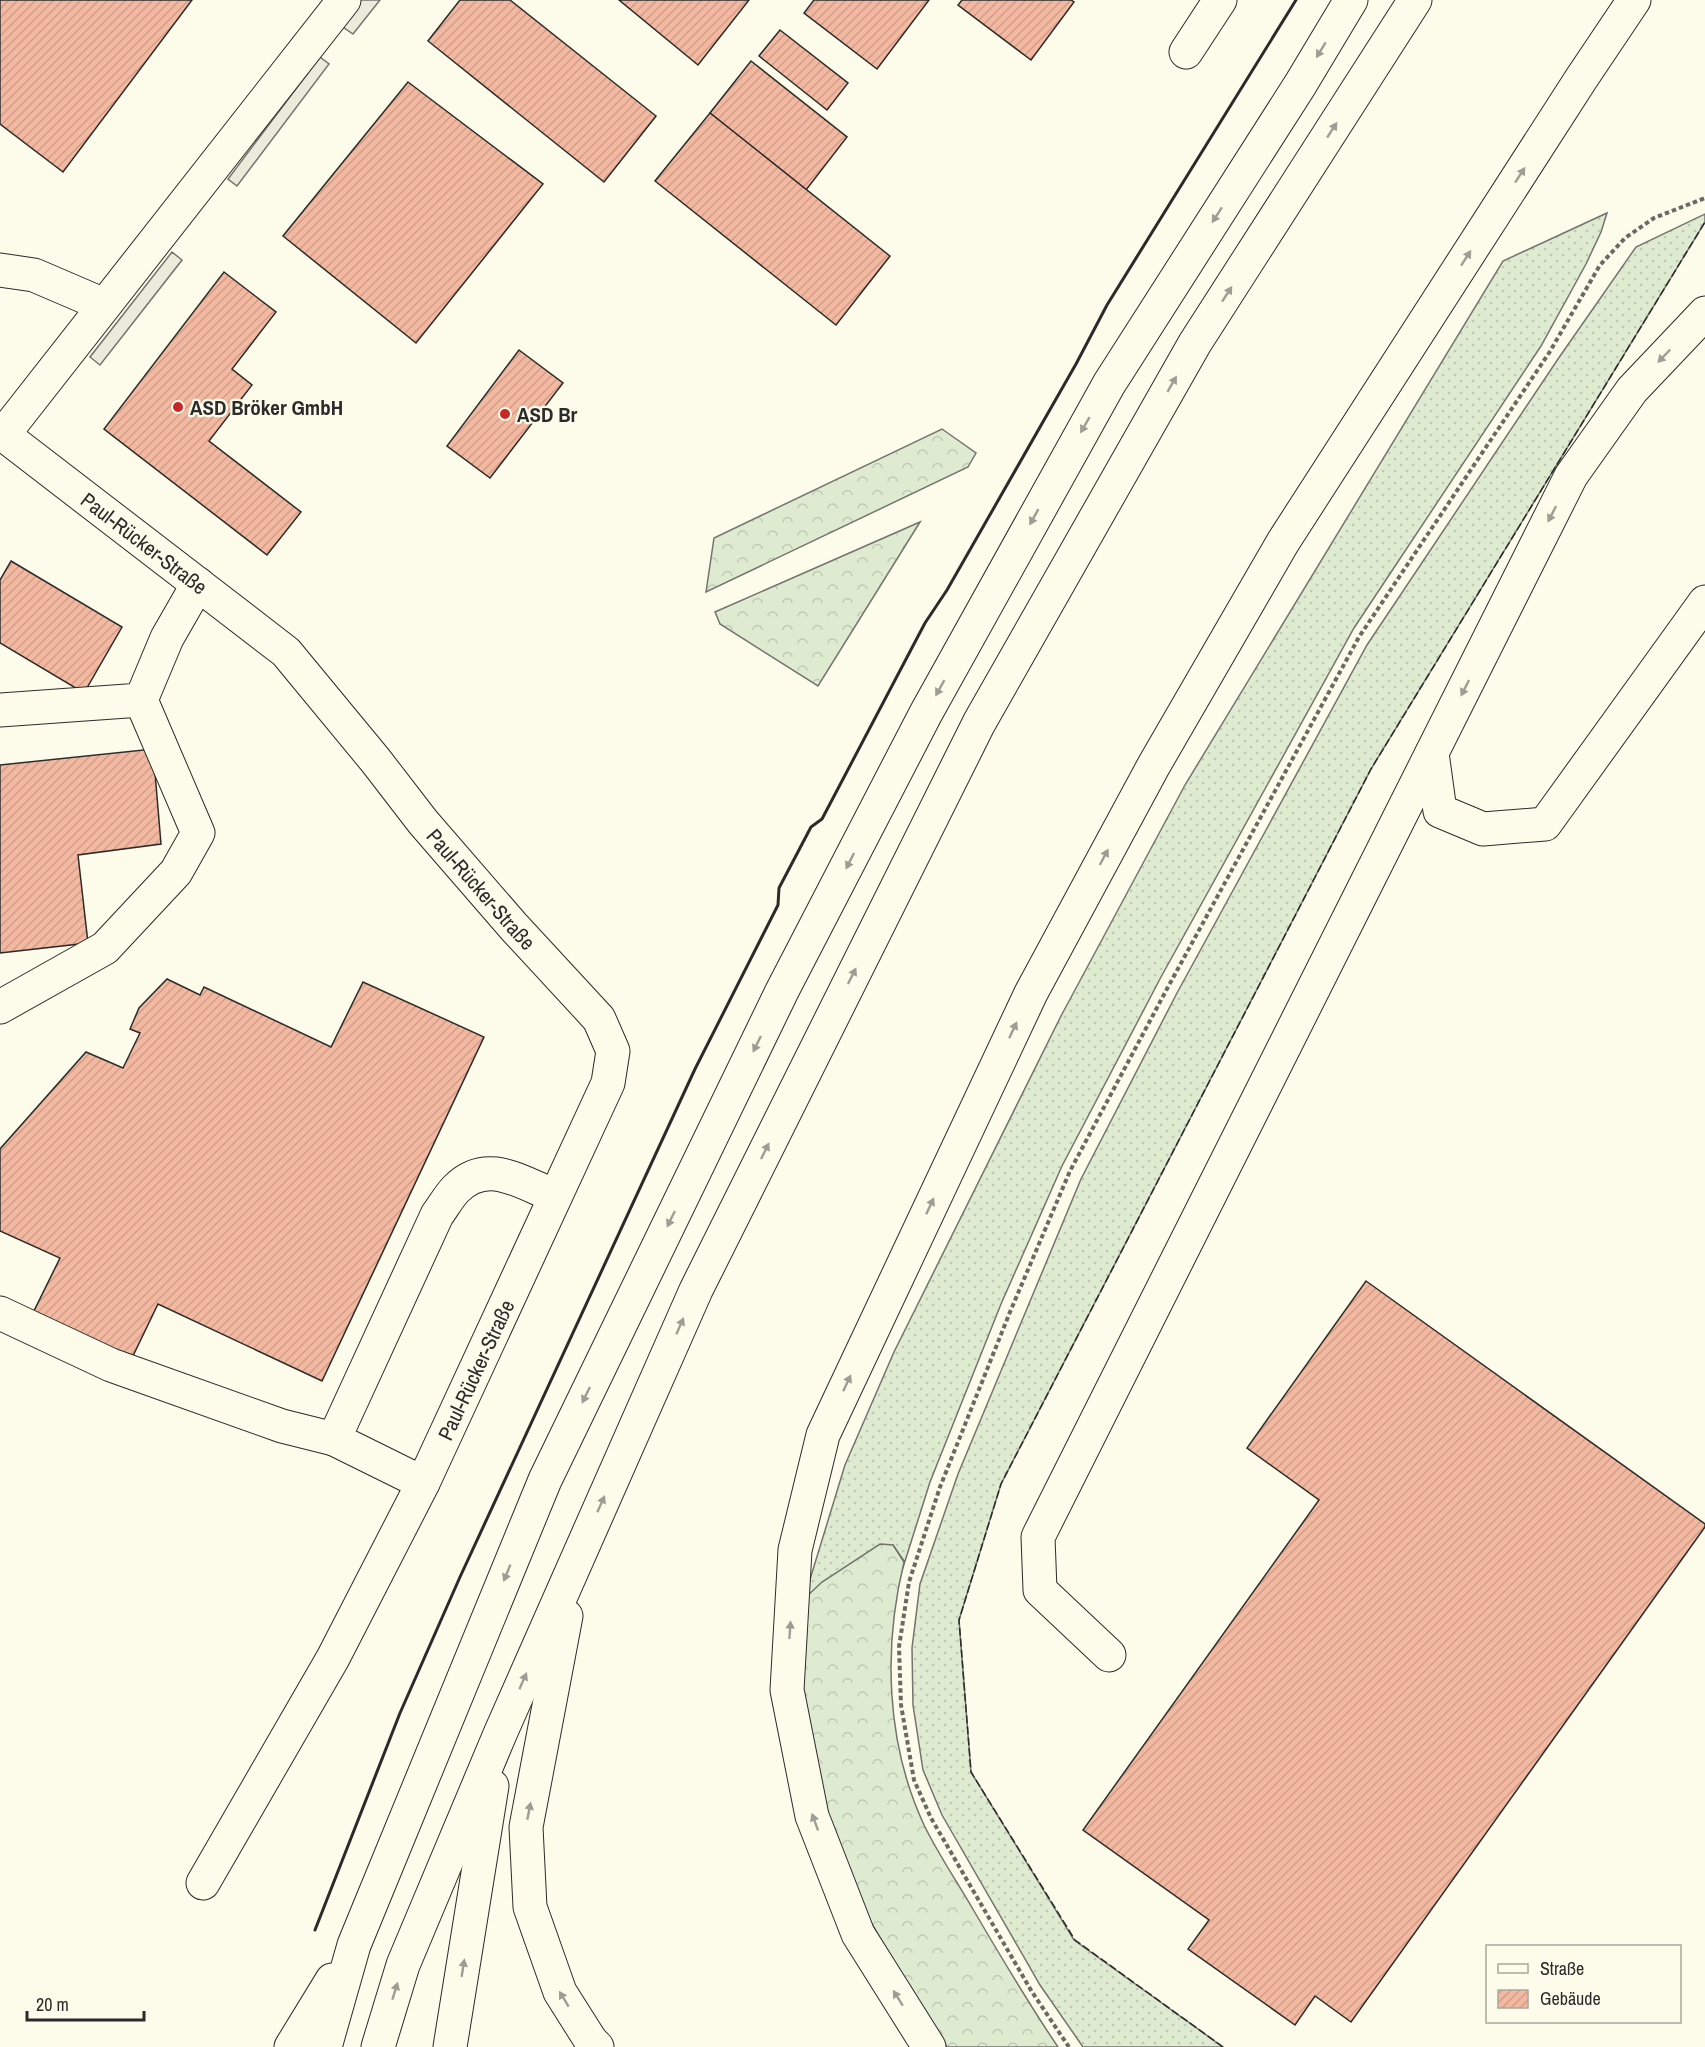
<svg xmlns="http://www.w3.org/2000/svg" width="1705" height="2047" viewBox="0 0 1705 2047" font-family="'Archivo Narrow',sans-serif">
	<defs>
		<pattern id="grass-dots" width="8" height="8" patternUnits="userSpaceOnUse" patternTransform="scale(1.5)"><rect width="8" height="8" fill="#deebd1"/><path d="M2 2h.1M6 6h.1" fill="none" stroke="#bfcab4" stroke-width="1.8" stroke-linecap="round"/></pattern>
		<pattern id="forest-crowns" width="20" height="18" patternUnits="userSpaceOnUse" patternTransform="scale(1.5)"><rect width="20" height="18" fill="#deebd1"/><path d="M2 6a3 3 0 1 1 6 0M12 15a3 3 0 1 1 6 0" fill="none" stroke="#bfcab4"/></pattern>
		<pattern id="building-hatch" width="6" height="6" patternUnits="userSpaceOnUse" patternTransform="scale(1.5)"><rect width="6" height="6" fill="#f2b8a0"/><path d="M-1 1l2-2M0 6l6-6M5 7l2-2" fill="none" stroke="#d09e8a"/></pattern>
	</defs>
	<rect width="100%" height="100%" fill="#fdfbea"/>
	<g fill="url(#grass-dots)" stroke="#74746e" stroke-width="1.5">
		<path d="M1607,213L1601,232L1586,264L1541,346L1354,628L1161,977L1062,1166L1001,1304L930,1482L900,1577L904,1561L893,1545L804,1599L845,1465L894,1352L1061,1016L1185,785L1503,261Z"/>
		<path d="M1705,214V222L1371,769L1001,1484L959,1620L971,1772L1074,1940L1223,2047H1083L1040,1985L942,1815L923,1770L913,1705L912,1648L920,1584L958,1474L1081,1179L1177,993L1367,645L1558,359L1636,247Z"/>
	</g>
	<g fill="url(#forest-crowns)" stroke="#74746e" stroke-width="1.5">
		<path d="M942,429L976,453L968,467L706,592L714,538Z"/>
		<path d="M920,522L818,686L720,624L715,612Z"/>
		<path d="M880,1544L893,1545L904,1562C883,1648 886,1743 924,1825C938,1854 958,1883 974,1911C1001,1957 1028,2003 1058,2047H947L926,2016L866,1914L824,1807L803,1691L804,1599L822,1582Z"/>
	</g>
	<g fill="#eceadb" stroke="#74746e" stroke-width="1.5">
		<path d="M360,0H380L353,34L340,25Z"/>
		<path d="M320,57L329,64L237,186L228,179Z"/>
		<path d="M172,252L182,260L100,365L90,357Z"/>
	</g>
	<g fill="url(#building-hatch)" stroke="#2b2b2b" stroke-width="1.5">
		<path d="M0,0H192L63,172L0,124Z"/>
		<path d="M460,0H510L656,116L604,182L428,41Z"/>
		<path d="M619,0H749L698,65Z"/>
		<path d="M814,0H929L877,69L804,13Z"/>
		<path d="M962,0H1071L1074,2L1031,60L958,5Z"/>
		<path d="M780,30L848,83L827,110L759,56Z"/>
		<path d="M751,61L847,137L806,190L710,113Z"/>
		<path d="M408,82L543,184L416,343L283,236Z"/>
		<path d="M710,113L890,256L836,325L655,181Z"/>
		<path d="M224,272L276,312L232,369L252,385L209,441L301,512L267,555L104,429Z"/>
		<path d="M519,350L563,383L490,478L447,446Z"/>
		<path d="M11,561L122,627L84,693L0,643V580Z"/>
		<path d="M153,749L161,844L78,855L88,943L0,953V765Z"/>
		<path d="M167,979L200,995L204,987L331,1047L363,982L484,1037L322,1381L158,1304L131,1360L32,1315L60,1258L0,1231V1149L86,1052L123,1068L140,1033L130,1029L139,1008Z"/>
		<path d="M1366,1281L1705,1524V1527L1351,2022L1315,1996L1295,2025L1188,1949L1209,1920L1083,1830L1319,1500L1247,1448Z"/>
	</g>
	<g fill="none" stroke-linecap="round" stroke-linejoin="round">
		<defs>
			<g id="minor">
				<path d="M1186,52L1220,0"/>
				<path d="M0,270L34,275L104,305"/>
				<path id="s1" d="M0,432L286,652L376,761L423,822L514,927L599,1019L613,1051L608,1083L423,1483L334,1439L437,1215C443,1207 449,1196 456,1189C487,1157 522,1183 555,1196"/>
				<path d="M3,435L344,0"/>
				<path d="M0,710L141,700L167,638L198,584"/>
				<path d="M1432,753L1440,811L1483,829L1545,824L1705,602"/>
				<path d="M0,1007L105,948L176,872L198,833L141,700"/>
				<path d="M0,1313L111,1365L282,1426L334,1439"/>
				<path d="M1109,1655L1040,1590L1038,1537L1571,476L1632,390L1705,313"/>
				<path d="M203,1883L333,1658L423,1483"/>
			</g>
			<g id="highway">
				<path d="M566,1616L526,1827L530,1907L560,1992L591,2041L597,2047"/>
				<path d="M291,2047L332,1980"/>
				<path d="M325,2047L354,1945L545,1480L782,991L926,713L1109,384L1300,85L1351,0"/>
				<path d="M378,2047L403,1965L500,1734L696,1290L979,723L1195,343L1415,0"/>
				<path d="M450,2047L492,1786"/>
				<path d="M929,2047L858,1934L812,1816L787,1690L795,1550L823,1435L1031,993L1154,765L1283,542L1581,79L1634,0"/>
			</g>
		</defs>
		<use href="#minor" stroke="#2b2b2b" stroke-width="35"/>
		<use href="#highway" stroke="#2b2b2b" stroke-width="35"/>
		<path stroke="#6a6964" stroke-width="4" stroke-dasharray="4.5 3" stroke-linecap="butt" d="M1069,2047L1032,1992L931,1818L914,1780L901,1705L899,1647L909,1582L940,1487L1010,1312L1070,1171L1168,987L1359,637L1549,353L1600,265L1625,238L1654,218L1705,198"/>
		<use href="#minor" stroke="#fdfbea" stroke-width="33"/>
		<use href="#highway" stroke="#fdfbea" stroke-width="33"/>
		<path stroke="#2b2b2b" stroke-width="1.5" stroke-dasharray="8 3" stroke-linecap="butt" d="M1223,2047L1075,1940L971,1772L959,1620L1001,1484L1371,769L1705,222"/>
		<path stroke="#2b2b2b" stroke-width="3" d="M315,1930L400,1713L460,1577L695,1069L778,905L779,888L811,827L822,819L925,623L947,590L1076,364L1107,305L1296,0"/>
	</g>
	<defs><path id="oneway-solid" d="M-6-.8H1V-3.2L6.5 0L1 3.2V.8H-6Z" transform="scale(1.5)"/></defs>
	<g fill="#9e9d94">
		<use href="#oneway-solid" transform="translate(1321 50) rotate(121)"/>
		<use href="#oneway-solid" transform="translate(1332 130) rotate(-57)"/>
		<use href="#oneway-solid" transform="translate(1520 175) rotate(-57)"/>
		<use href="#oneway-solid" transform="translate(1217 215) rotate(123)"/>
		<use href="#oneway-solid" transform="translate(1466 258) rotate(-57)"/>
		<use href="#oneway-solid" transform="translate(1227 294) rotate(-57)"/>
		<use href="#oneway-solid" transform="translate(1664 356) rotate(134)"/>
		<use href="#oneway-solid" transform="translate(1172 384) rotate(-60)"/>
		<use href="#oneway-solid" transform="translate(1085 425) rotate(120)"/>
		<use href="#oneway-solid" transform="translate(1552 514) rotate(117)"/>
		<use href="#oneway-solid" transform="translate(1034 517) rotate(119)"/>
		<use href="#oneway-solid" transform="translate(940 688) rotate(119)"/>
		<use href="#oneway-solid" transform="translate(1465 688) rotate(117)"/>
		<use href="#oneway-solid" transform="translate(1104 857) rotate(-62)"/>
		<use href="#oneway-solid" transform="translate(850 861) rotate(117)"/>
		<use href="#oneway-solid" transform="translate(852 976) rotate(-63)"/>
		<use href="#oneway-solid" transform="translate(1013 1030) rotate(-65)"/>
		<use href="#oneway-solid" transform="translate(757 1044) rotate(116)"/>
		<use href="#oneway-solid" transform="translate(765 1151) rotate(-64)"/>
		<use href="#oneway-solid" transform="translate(930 1206) rotate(-65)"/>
		<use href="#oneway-solid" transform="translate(671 1219) rotate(116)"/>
		<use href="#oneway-solid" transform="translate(680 1326) rotate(-66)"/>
		<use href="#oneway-solid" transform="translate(847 1383) rotate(-65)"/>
		<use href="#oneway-solid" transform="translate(586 1395) rotate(116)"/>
		<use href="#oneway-solid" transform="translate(601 1504) rotate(-66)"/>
		<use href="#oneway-solid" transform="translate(507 1573) rotate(112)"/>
		<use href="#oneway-solid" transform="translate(790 1630) rotate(-86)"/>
		<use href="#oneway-solid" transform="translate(523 1681) rotate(-66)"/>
		<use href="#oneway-solid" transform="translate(529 1811) rotate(-79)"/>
		<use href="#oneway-solid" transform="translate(815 1822) rotate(-110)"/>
		<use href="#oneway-solid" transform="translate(463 1968) rotate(-81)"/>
		<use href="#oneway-solid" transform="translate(395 1991) rotate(-73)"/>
		<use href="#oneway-solid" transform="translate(898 1998) rotate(-122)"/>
		<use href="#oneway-solid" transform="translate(564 1999) rotate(-121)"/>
	</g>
	<g fill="#c62828" stroke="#fdfbea" stroke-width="2">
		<circle cx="178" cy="407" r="6"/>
		<circle cx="505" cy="414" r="6"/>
	</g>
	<g text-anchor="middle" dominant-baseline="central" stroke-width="4.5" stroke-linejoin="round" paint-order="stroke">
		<g font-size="21" font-weight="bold" fill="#2b2b2b" stroke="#fdfbea" text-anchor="start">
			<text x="190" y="407">ASD Bröker GmbH</text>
			<text x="517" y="414">ASD Br</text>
		</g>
		<g font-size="21" fill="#2b2b2b" stroke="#fdfbea">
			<text stroke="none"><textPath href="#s1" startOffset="182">Paul-Rücker-Straße</textPath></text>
			<text stroke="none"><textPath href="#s1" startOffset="668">Paul-Rücker-Straße</textPath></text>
			<text transform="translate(476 1370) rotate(-65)">Paul-Rücker-Straße</text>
		</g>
	</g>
	<rect x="1486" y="1945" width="195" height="78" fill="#fdfbea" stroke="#a9a89e" stroke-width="1.5"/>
	<rect x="1498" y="1964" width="30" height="9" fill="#fdfbea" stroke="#a9a89e" stroke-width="1.5"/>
	<text x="1540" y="1975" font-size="18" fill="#2b2b2b">Straße</text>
	<rect x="1498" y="1990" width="30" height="18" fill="url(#building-hatch)" stroke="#a9a89e" stroke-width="1.5"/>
	<text x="1540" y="2005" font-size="18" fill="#2b2b2b">Gebäude</text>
	<path d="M27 2011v9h117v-9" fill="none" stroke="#2b2b2b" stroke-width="3"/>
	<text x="36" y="2011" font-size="18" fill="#2b2b2b" stroke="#fdfbea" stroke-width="4.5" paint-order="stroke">20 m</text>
</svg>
